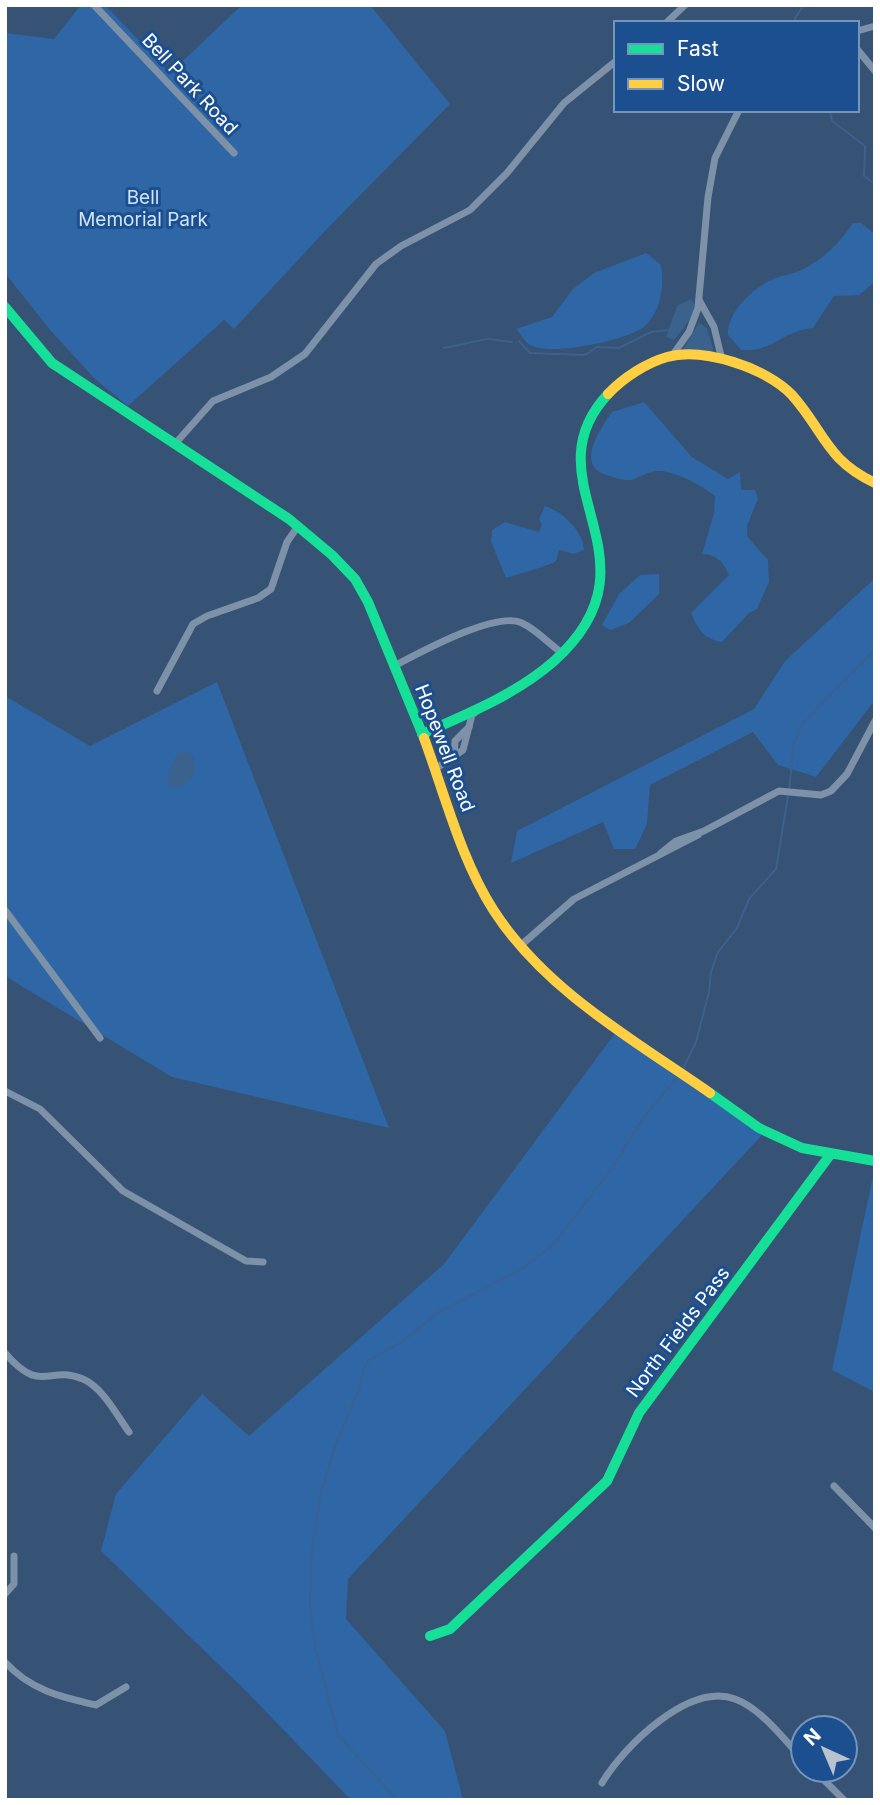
<svg xmlns="http://www.w3.org/2000/svg" width="880" height="1805" viewBox="0 0 880 1805" font-family="Inter,sans-serif">
	<rect width="100%" height="100%" fill="#365274"/>
	<g fill="#2f66a5">
		<path d="M81,5H105L170,73L242,5H370L450,104L324,232L234,329L224,320L128,406L95,379L50,330L5,273V33L54,39Z"/>
		<path d="M853,223H861L875,234V282L859,295L834,296L813,328C781,331 775,352 741,350L728,335C727,313 749,292 769,281C780,275 794,275 805,268C826,257 840,242 853,223Z"/>
		<path d="M646,253L661,265C664,287 662,309 645,326C630,340 549,357 530,345C525,342 520,333 516,329L552,317L573,289L594,273Z"/>
		<path d="M644,402L692,457L728,479L740,472L741,490H755L758,499L747,526V536L768,560L769,582L757,609L749,613L722,642C704,639 698,630 691,613L729,575C723,561 717,555 702,554L714,513L715,496C701,485 684,476 667,472C652,468 644,476 631,480C625,481 616,478 610,476C574,468 598,432 612,412Z"/>
		<path d="M545,506C563,512 583,531 584,550L573,554L560,550C557,553 558,557 556,561C555,564 512,576 506,578L491,542L492,530L505,522L539,532L542,524L539,519Z"/>
		<path d="M659,574V594L629,623L610,630L602,625L619,594L640,575Z"/>
		<path d="M875,578V700L816,777L778,765L753,732L650,785L647,824L635,849H614L603,822L511,863L517,831L754,709L785,661Z"/>
		<path d="M217,682L389,1128L172,1077L5,976V696L90,746Z"/>
		<path d="M616,1032L763,1134L348,1579L346,1619L445,1731L463,1800H351L245,1690L101,1551L116,1494L202,1394L249,1436L444,1264Z"/>
		<path d="M875,1167V1392L832,1370Z"/>
	</g>
	<g fill="#3b618d">
		<path d="M691,299L695,305L691,318L674,340L666,337L677,306Z"/>
		<path d="M699,323L707,328L714,352L681,353Z"/>
		<path d="M188,752L194,757L193,778L177,788L168,785V774L177,754Z"/>
	</g>
	<g fill="none" stroke-linecap="round" stroke-linejoin="round">
		<g stroke="#3b618d" stroke-width="2">
			<path d="M796,23L795,18L804,5"/>
			<path d="M830,110L832,121L865,146L864,176L875,184"/>
			<path d="M519,341L530,353L585,355L597,347L619,348L651,332L669,330"/>
			<path d="M444,348L487,339L512,342"/>
			<path d="M789,791L794,743L802,724L875,649"/>
			<path d="M684,1067L696,1042L709,992L711,972L718,952L737,928L749,899L776,869L788,796"/>
			<path d="M397,1800L338,1735L316,1651L310,1610L311,1558L320,1496L335,1446L359,1389L364,1369L369,1360L405,1340L437,1313L520,1270L553,1245L610,1171L643,1118L679,1075"/>
		</g>
		<g stroke="#7d92a8" stroke-width="7">
			<path d="M94,5L234,153"/>
			<path d="M666,23L685,5"/>
			<path d="M857,31L875,26"/>
			<path d="M857,49L875,71"/>
			<path d="M699,300L714,327L722,360"/>
			<path d="M672,356L689,332L698,308L708,197L715,158L739,110"/>
			<path d="M174,445L213,401L271,377L305,354L376,264L401,246L470,210L507,173L564,103L616,61"/>
			<path d="M394,666C419,653 497,610 522,623C537,630 549,644 562,653"/>
			<path d="M157,691L193,624L207,616L258,598L271,589L287,542L298,526"/>
			<path d="M454,757L455,741L469,727"/>
			<path d="M435,769L463,750L472,715L477,711"/>
			<path d="M661,853L676,841L704,831L779,791L821,795L831,791L847,774L875,721"/>
			<path d="M5,910L100,1038"/>
			<path d="M520,946L574,899L698,835"/>
			<path d="M5,1091L40,1109L123,1191L246,1261L263,1262"/>
			<path d="M5,1353C42,1396 48,1364 83,1379C103,1388 116,1414 129,1432"/>
			<path d="M834,1486L875,1528"/>
			<path d="M5,1594L14,1584V1556"/>
			<path d="M5,1662C30,1690 61,1697 96,1705L126,1687"/>
			<path d="M814,1770L844,1800"/>
			<path d="M602,1783C623,1747 689,1682 735,1699C762,1709 783,1739 803,1759"/>
		</g>
		<g stroke="#16e098" stroke-width="10">
			<path d="M5,307L52,363L289,519L332,555L355,579L368,602L424,738"/>
			<path d="M422,734C467,714 515,695 553,662C669,559 525,483 608,394"/>
			<path d="M710,1093L759,1128L802,1148L875,1161"/>
			<path d="M430,1636L450,1629L607,1481L639,1413L830,1155"/>
		</g>
		<g stroke="#ffcf43" stroke-width="10">
			<path d="M608,394C623,378 646,363 667,357C703,347 767,368 792,395C825,432 825,459 875,483"/>
			<path d="M424,738C445,795 461,860 494,911C546,991 634,1040 710,1093"/>
		</g>
	</g>
	<g text-anchor="middle" dominant-baseline="central" stroke-width="6" stroke-linejoin="round" paint-order="stroke">
		<g font-size="19" fill="#fff" stroke="#1b4f8f">
			<text transform="translate(190 84) rotate(47)">Bell Park Road</text>
			<text transform="translate(445 748) rotate(69)">Hopewell Road</text>
			<text transform="translate(678 1332) rotate(-53)">North Fields Pass</text>
		</g>
		<g font-size="19" fill="#cfe3fa" stroke="#1b4f8f">
			<text x="143" y="197">Bell<tspan x="143" dy="22">Memorial Park</tspan></text>
		</g>
	</g>
	<rect width="880" height="1805" fill="none" stroke="#ffffff" stroke-width="14"/>
	<rect x="614" y="21" width="245" height="91" fill="#1b4f8f" stroke="#7695bc" stroke-width="2"/>
	<rect x="628" y="44" width="35" height="10" fill="#16e098" stroke="#7695bc" stroke-width="2"/>
	<text x="677" y="56" font-size="21" fill="#ffffff">Fast</text>
	<rect x="628" y="79" width="35" height="10" fill="#ffcf43" stroke="#7695bc" stroke-width="2"/>
	<text x="677" y="91" font-size="21" fill="#ffffff">Slow</text>
	<g transform="translate(824 1749) rotate(316)"><circle r="33" fill="#1b4f8f" stroke="#7695bc" stroke-width="2"/>
	<path d="M0-5L12 26L0 18L-12 26Z" fill="#b9c2ce"/>
	<text y="-10" font-size="19" font-weight="bold" text-anchor="middle" fill="#ffffff">N</text>
	</g>
</svg>
